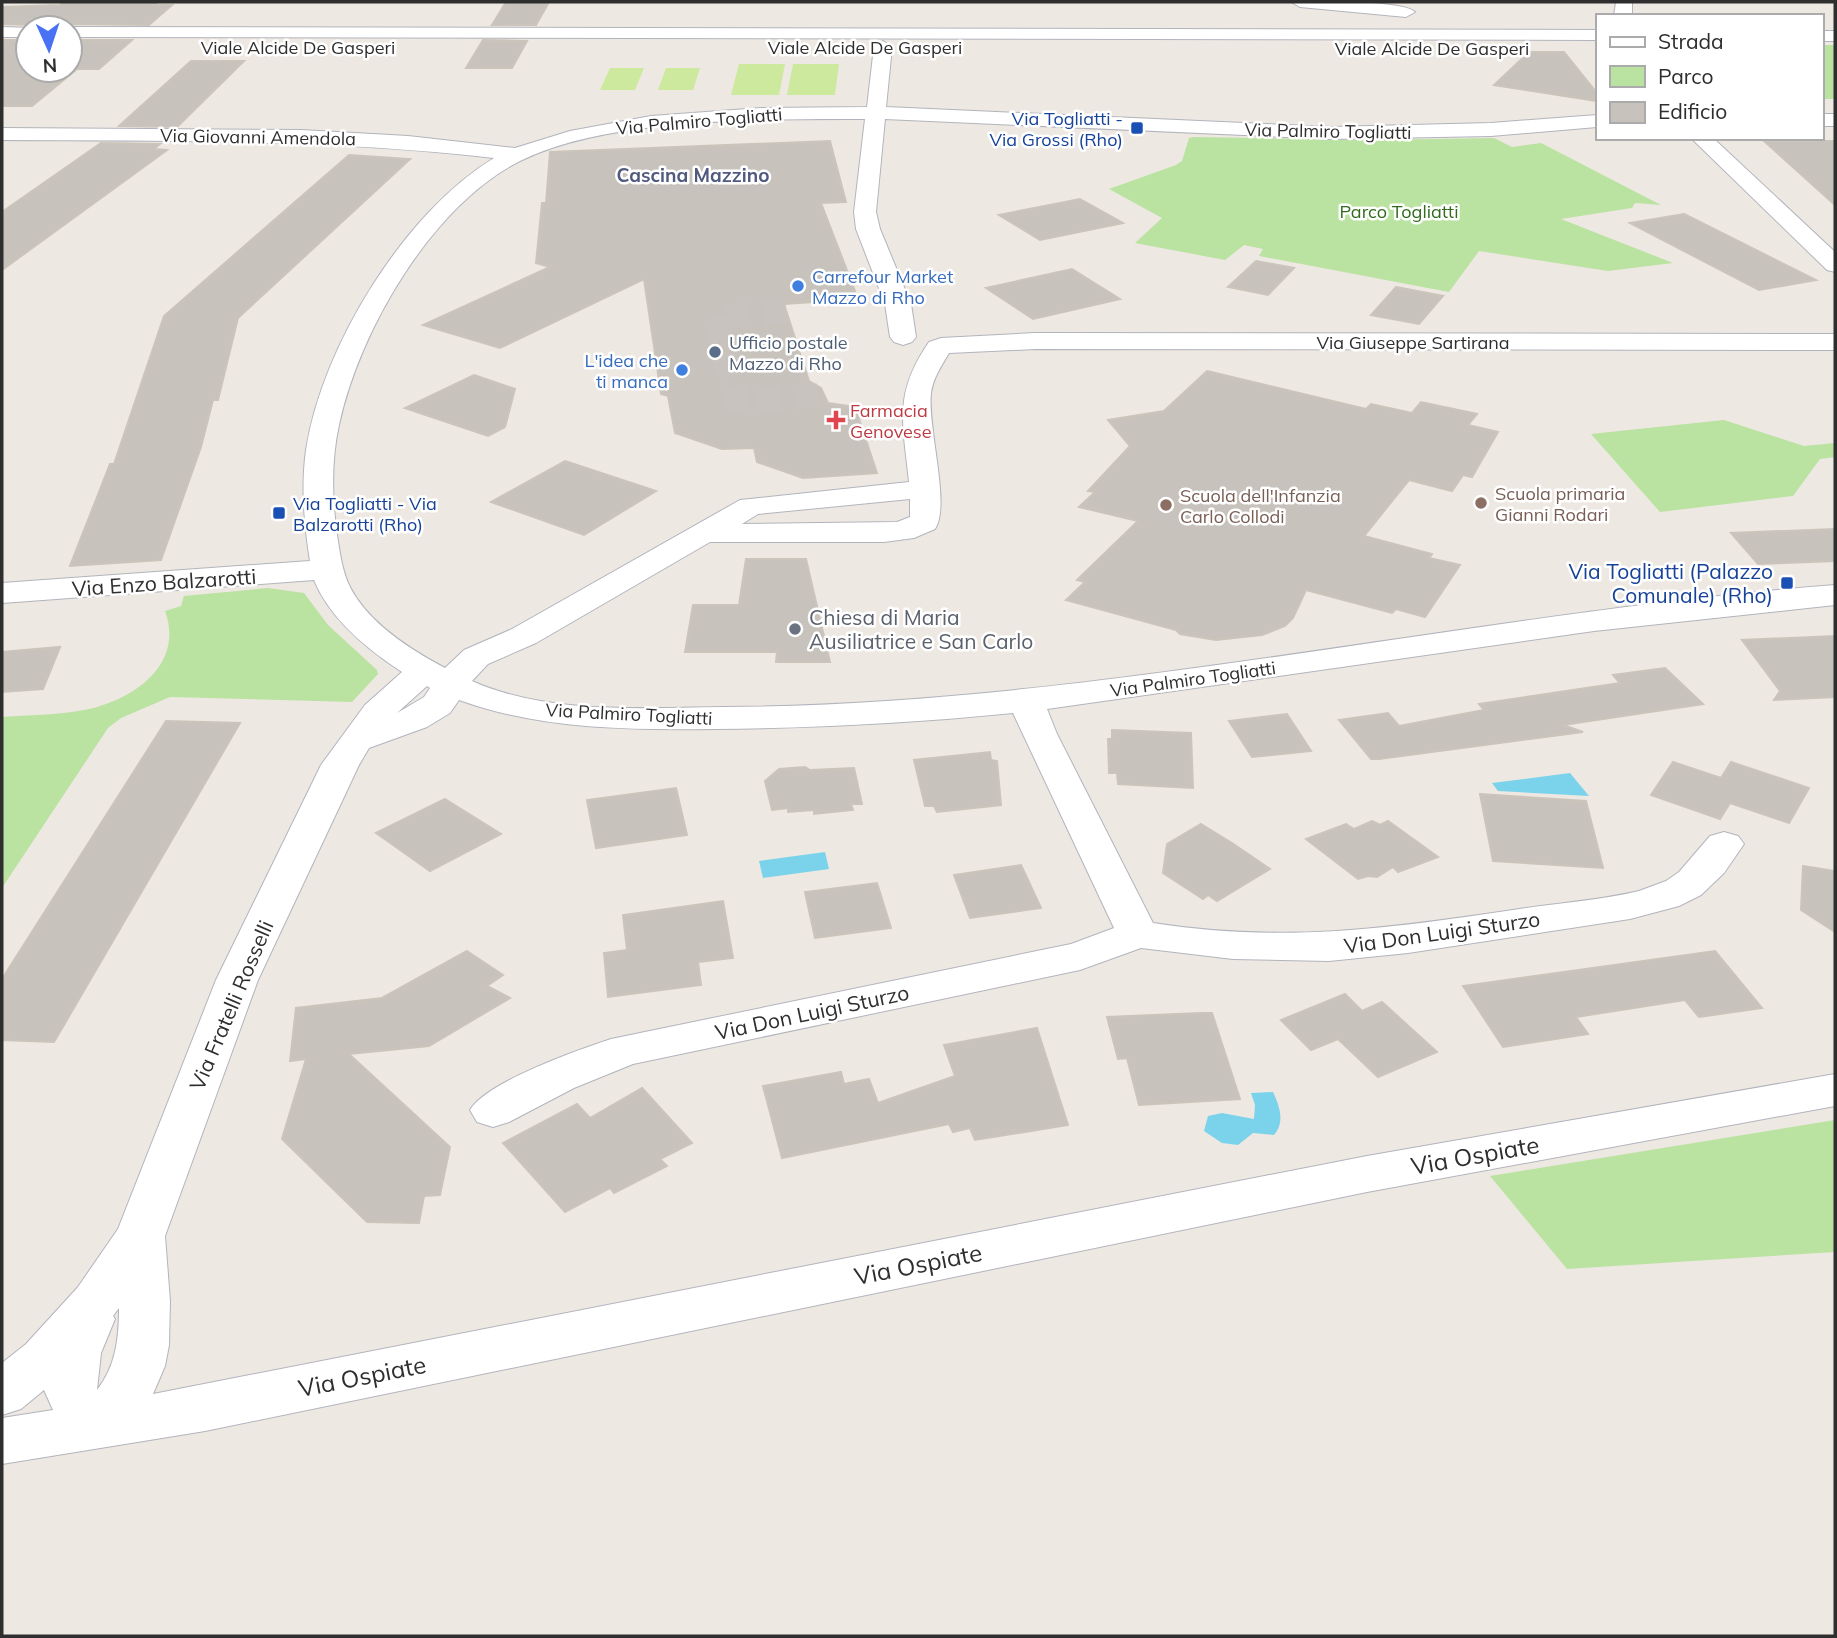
<svg xmlns="http://www.w3.org/2000/svg" width="1837" height="1638" viewBox="0 0 1837 1638" font-family="Mulish,sans-serif">
	<rect width="100%" height="100%" fill="#eee8e2"/>
	<g fill="#bae2a1">
		<rect x="1821" y="45" width="14" height="54"/>
		<path d="M1193,137L1370,140L1494,138L1512,147L1541,143L1661,205L1635,203L1632,208L1561,219L1673,263L1608,271L1479,251L1449,292L1259,256L1263,249L1244,245L1225,260L1135,243L1162,218L1109,189L1176,165L1182,161L1189,138Z"/>
		<path d="M1724,420L1804,446L1835,443V457L1820,459L1793,496L1660,512L1591,434Z"/>
		<path d="M268,588L304,593L328,625L377,670L378,674L352,702L170,697L121,718L108,728L2,888V717C29,715 57,715 84,710C132,701 185,665 165,611L181,606L184,596Z"/>
		<path d="M1835,1120V1252L1567,1269L1490,1176Z"/>
	</g>
	<g fill="#cce99d">
		<path d="M739,64H785L779,95H731Z"/>
		<path d="M793,64H839L835,95H787Z"/>
		<path d="M610,68H644L635,90H600Z"/>
		<path d="M666,68H700L693,90H658Z"/>
	</g>
	<g fill="#7ad3eb">
		<path d="M1570,773L1589,796L1498,791L1492,783Z"/>
		<path d="M825,852L829,869L763,878L759,861Z"/>
		<path d="M1273,1092C1280,1107 1285,1122 1274,1135L1253,1133L1238,1145L1222,1143L1204,1131L1208,1116L1222,1113L1254,1119L1255,1105L1251,1093Z"/>
	</g>
	<g fill="#c7c3bc" stroke="#cac4bb" stroke-width="2">
		<path d="M63,2H158L154,5H172L149,25L70,24L61,28H37L34,25L2,24V7L60,5Z"/>
		<path d="M506,2H549L536,25H492Z"/>
		<path d="M2,40H28V70H70V40H132L99,69H77L32,106H2Z"/>
		<path d="M483,40L527,41L512,68H466Z"/>
		<path d="M1529,52H1564L1597,93V101L1494,85Z"/>
		<path d="M191,61H244L177,127L119,126Z"/>
		<path d="M830,141L846,202L821,203L858,299L784,304L809,381L821,388L828,403L855,407L877,473L803,478L757,462L754,448L722,449L675,433L668,396L661,394L644,279L500,348L423,325L550,267L536,263L542,203H546L550,152Z"/>
		<path d="M1764,141H1835V205Z"/>
		<path d="M101,143L160,144L154,149L167,150L2,270V212Z"/>
		<path d="M349,155L410,159L238,318L218,400H213L201,447L161,560L70,566L110,464H114L164,316Z"/>
		<path d="M1080,199L1123,223L1040,240L999,215Z"/>
		<path d="M1684,214L1816,280L1759,290L1630,223Z"/>
		<path d="M1256,261L1294,268L1268,295L1228,287Z"/>
		<path d="M1072,269L1120,299L1033,319L986,288Z"/>
		<path d="M1396,287L1443,296L1419,324L1371,315Z"/>
		<path d="M1207,371L1366,409L1371,404L1412,413L1421,402L1477,414L1468,425L1498,432L1472,477L1463,475L1452,491L1409,480L1364,536L1432,554L1429,558L1460,565L1425,617L1396,609L1392,613L1306,590L1293,618L1285,626L1262,635L1216,640L1180,634L1176,630L1066,600L1085,582L1077,580L1138,521L1079,507L1095,492L1088,491L1130,446L1108,420L1164,411Z"/>
		<path d="M474,375L515,389L505,427L488,436L405,408Z"/>
		<path d="M565,461L656,491L584,535L491,502Z"/>
		<path d="M1835,529V561L1758,564L1731,533Z"/>
		<path d="M746,559H806L830,662H776L777,652H685L693,605H739Z"/>
		<path d="M1835,636V697L1774,700L1780,691L1742,640Z"/>
		<path d="M60,647L43,689L2,692V652Z"/>
		<path d="M1665,668L1703,704L1563,725L1583,732L1379,759H1371L1339,720L1388,713L1399,726L1484,710L1479,704L1620,683L1613,675Z"/>
		<path d="M1287,714L1311,751L1252,757L1229,721Z"/>
		<path d="M166,721L240,723L54,1042L2,1040V979Z"/>
		<path d="M1112,730L1191,733L1193,788L1118,784L1117,773H1109L1108,739H1112Z"/>
		<path d="M990,752L991,760L997,761L1001,805L937,812L934,806H925L914,760Z"/>
		<path d="M1673,762L1721,778L1731,762L1809,788L1789,823L1730,803L1720,819L1651,795Z"/>
		<path d="M805,767L810,770L854,768L862,804H851L853,810L814,814V810L788,812V808L772,810L765,781L779,769Z"/>
		<path d="M676,788L687,835L596,848L587,800Z"/>
		<path d="M1480,794L1586,801L1603,868L1493,861Z"/>
		<path d="M445,799L501,834L430,871L376,833Z"/>
		<path d="M1372,821L1380,825L1388,821L1438,857L1398,872L1393,867L1377,877L1368,876L1358,879L1306,839L1346,824L1354,829Z"/>
		<path d="M1201,824L1232,843L1270,869L1217,901L1208,895L1203,899L1163,873L1167,844Z"/>
		<path d="M1021,865L1041,908L970,918L954,875Z"/>
		<path d="M1803,866L1835,871V932L1801,910Z"/>
		<path d="M877,883L891,928L815,938L805,892Z"/>
		<path d="M723,901L733,958L698,962L701,985L608,997L604,953L627,950L623,915Z"/>
		<path d="M467,951L503,975L487,986L510,998L429,1046L349,1054L450,1147L440,1195L424,1196L419,1223L367,1222L282,1139L306,1059L290,1061L296,1008L382,998Z"/>
		<path d="M1715,951L1762,1008L1699,1017L1685,1000L1576,1017L1588,1034L1503,1047L1463,986Z"/>
		<path d="M1345,994L1362,1011L1382,1002L1437,1052L1378,1077L1338,1039L1311,1050L1281,1020Z"/>
		<path d="M1201,1013H1212L1240,1099L1139,1105L1127,1058L1118,1059L1107,1017Z"/>
		<path d="M1037,1028L1068,1125L975,1140L970,1128L953,1132L949,1124L782,1158L763,1086L841,1072L844,1084L869,1079L878,1103L955,1076L944,1045Z"/>
		<path d="M642,1088L692,1143L660,1159L667,1166L614,1193L610,1188L565,1212L503,1143L577,1104L590,1118Z"/>
	</g>
	<g fill="none" stroke-linecap="round" stroke-linejoin="round">
		<path stroke="#c8c3be" stroke-width="24" stroke-dasharray="24 12" stroke-linecap="butt" d="M786,312L715,317L737,402L824,395"/>
		<defs>
			<g id="minor">
				<path d="M1291,2C1312,1 1403,0 1415,12L1406,17L1300,7Z"/>
				<path d="M1616,2H1632V16H1614Z"/>
				<path d="M2,27L34,28H28V37H2Z"/>
				<path d="M70,27L1597,30V40L70,37V28H64Z"/>
				<rect x="1821" y="31" width="14" height="10"/>
				<path d="M883,41L892,47L886,107L1331,127L1491,123L1597,115V127L1491,136L1331,139L885,119L876,212L880,229L911,304L916,337L912,342L903,345L894,342L890,337L885,304L856,229L854,212L865,119C767,119 608,117 520,161C432,205 359,331 339,425C331,461 332,499 337,535C340,553 342,571 350,587C368,623 411,650 445,668L464,650L512,629L740,500L909,482C903,423 893,394 929,342L941,338L1035,333L1835,334V350L1035,349L949,353C941,367 933,378 931,393C927,427 951,505 935,529L914,538L884,542H710L536,643L488,664L472,681C548,715 643,708 724,707C1098,705 1464,614 1835,585V605L1594,631L1047,709L1057,734L1153,923C1281,943 1386,929 1513,910C1555,903 1597,901 1639,891L1666,881L1679,872L1710,836L1724,832L1738,836L1744,844L1724,873L1701,895L1679,906L1630,919L1408,953L1329,961L1233,959L1141,948L1080,970L633,1064L574,1088L509,1122L493,1127L477,1122L470,1110C486,1082 578,1050 611,1039L1071,944L1114,928L1013,713C914,723 816,728 716,729C630,730 542,730 459,700L450,713L427,727L369,748L359,765L258,980L165,1236L170,1301L169,1345L165,1366L153,1394L1367,1156L1835,1074V1106L1367,1192L205,1431L2,1464V1418L53,1410L44,1390L21,1409L2,1415V1363L26,1344L78,1287L118,1229L216,980L321,765L365,705L402,672C367,649 330,619 314,580L2,603V583L310,561C304,524 301,486 306,450C322,346 405,212 494,158C331,139 167,141 2,140V128L301,130L408,136L515,148L570,131L651,116L761,108L867,107L874,47ZM910,499V517L897,522L742,524L758,514ZM427,686L430,688L424,697L397,713ZM119,1308C119,1338 116,1366 97,1390L101,1353L115,1319L113,1316Z"/>
				<rect x="1821" y="114" width="14" height="12"/>
				<path d="M1691,138H1713L1835,252V272L1827,270Z"/>
			</g>
		</defs>
		<use href="#minor" stroke="#b2b4bd" stroke-width="2"/>
		<use href="#minor" fill="#fff" fill-rule="evenodd"/>
	</g>
	<g fill="#1a4fb4" stroke="#fff" stroke-width="2.5">
		<rect x="1130" y="121" width="14" height="14" rx="3.5"/>
		<rect x="272" y="506" width="14" height="14" rx="3.5"/>
		<rect x="1780" y="576" width="14" height="14" rx="3.5"/>
	</g>
	<g fill="#3f7fe0" stroke="#fff" stroke-width="2.5">
		<circle cx="798" cy="286" r="7"/>
		<circle cx="682" cy="370" r="7"/>
	</g>
	<circle fill="#5c6f8a" stroke="#fff" stroke-width="2.5" cx="715" cy="352" r="7"/>
	<path fill="#e0444e" stroke="#fff" stroke-width="2.5" d="M832.5 409.5h7v7h7v7h-7v7h-7v-7h-7v-7h7z"/>
	<g fill="#8d6e63" stroke="#fff" stroke-width="2.5">
		<circle cx="1481" cy="503" r="7"/>
		<circle cx="1166" cy="505" r="7"/>
	</g>
	<circle fill="#6b7280" stroke="#fff" stroke-width="2.5" cx="795" cy="629" r="7"/>
	<g text-anchor="middle" dominant-baseline="central" stroke-width="5" stroke-linejoin="round" paint-order="stroke">
		<g font-size="18" fill="#2e2e2e" stroke="#fff">
			<text x="298" y="47">Viale Alcide De Gasperi</text>
			<text x="865" y="47">Viale Alcide De Gasperi</text>
			<text x="1432" y="48">Viale Alcide De Gasperi</text>
			<text transform="translate(699 121) rotate(-5)">Via Palmiro Togliatti</text>
			<text transform="translate(1328 131) rotate(1)">Via Palmiro Togliatti</text>
			<text transform="translate(258 137) rotate(1)">Via Giovanni Amendola</text>
			<text x="1413" y="342">Via Giuseppe Sartirana</text>
			<text transform="translate(1193 679) rotate(-8)">Via Palmiro Togliatti</text>
			<text transform="translate(629 714) rotate(3)">Via Palmiro Togliatti</text>
		</g>
		<g font-size="18" fill="#164399" stroke="#fff" text-anchor="end">
			<text x="1123" y="118">Via Togliatti -<tspan x="1123" dy="21">Via Grossi (Rho)</tspan></text>
			<text x="293" y="503" text-anchor="start">Via Togliatti - Via<tspan x="293" dy="21">Balzarotti (Rho)</tspan></text>
		</g>
		<g font-size="18" fill="#326b1e" stroke="#fff">
			<text x="1399" y="211">Parco Togliatti</text>
		</g>
		<g font-size="18" fill="#366cbe" stroke="#fff" text-anchor="start">
			<text x="812" y="276">Carrefour Market<tspan x="812" dy="21">Mazzo di Rho</tspan></text>
			<text x="668" y="360" text-anchor="end">L'idea che<tspan x="668" dy="21">ti manca</tspan></text>
		</g>
		<g font-size="18" fill="#4e5e75" stroke="#fff" text-anchor="start">
			<text x="729" y="342">Ufficio postale<tspan x="729" dy="21">Mazzo di Rho</tspan></text>
		</g>
		<g font-size="18" fill="#be3a42" stroke="#fff" text-anchor="start">
			<text x="850" y="410">Farmacia<tspan x="850" dy="21">Genovese</tspan></text>
		</g>
		<g font-size="18" fill="#785e54" stroke="#fff" text-anchor="start">
			<text x="1495" y="493">Scuola primaria<tspan x="1495" dy="21">Gianni Rodari</tspan></text>
			<text x="1180" y="495">Scuola dell'Infanzia<tspan x="1180" dy="21">Carlo Collodi</tspan></text>
		</g>
		<g font-size="19" font-weight="bold" fill="#4f5a7e" stroke="#fff">
			<text x="693" y="175">Cascina Mazzino</text>
		</g>
		<g font-size="21" fill="#164399" stroke="#fff" text-anchor="end">
			<text x="1773" y="571">Via Togliatti (Palazzo<tspan x="1773" dy="24">Comunale) (Rho)</tspan></text>
		</g>
		<g font-size="21" fill="#2e2e2e" stroke="#fff">
			<text transform="translate(164 582) rotate(-4)">Via Enzo Balzarotti</text>
			<text transform="translate(1442 932) rotate(-8)">Via Don Luigi Sturzo</text>
			<text transform="translate(231 1005) rotate(-67)">Via Fratelli Rosselli</text>
			<text transform="translate(812 1012) rotate(-12)">Via Don Luigi Sturzo</text>
		</g>
		<g font-size="21" fill="#5b616d" stroke="#fff" text-anchor="start">
			<text x="809" y="617">Chiesa di Maria<tspan x="809" dy="24">Ausiliatrice e San Carlo</tspan></text>
		</g>
		<g font-size="24" fill="#2e2e2e" stroke="#fff">
			<text transform="translate(1475 1155) rotate(-10)">Via Ospiate</text>
			<text transform="translate(918 1264) rotate(-11)">Via Ospiate</text>
			<text transform="translate(362 1376) rotate(-11)">Via Ospiate</text>
		</g>
	</g>
	<rect width="1837" height="1638" fill="none" stroke="#2e2e2e" stroke-width="7"/>
	<rect x="1596" y="14" width="228" height="126" fill="#ffffff" stroke="#ababab" stroke-width="2"/>
	<rect x="1610" y="37" width="35" height="10" fill="#ffffff" stroke="#ababab" stroke-width="2"/>
	<text x="1658" y="49" font-size="21" fill="#2e2e2e">Strada</text>
	<rect x="1610" y="66" width="35" height="21" fill="#bae2a1" stroke="#ababab" stroke-width="2"/>
	<text x="1658" y="84" font-size="21" fill="#2e2e2e">Parco</text>
	<rect x="1610" y="102" width="35" height="21" fill="#c7c3bc" stroke="#ababab" stroke-width="2"/>
	<text x="1658" y="119" font-size="21" fill="#2e2e2e">Edificio</text>
	<g transform="translate(49 49) rotate(177)"><circle r="33" fill="#ffffff" stroke="#ababab" stroke-width="2"/>
	<path d="M0-5L12 26L0 18L-12 26Z" fill="#4971f4"/>
	<text y="-10" font-size="19" font-weight="bold" text-anchor="middle" fill="#2e2e2e">N</text>
	</g>
</svg>
